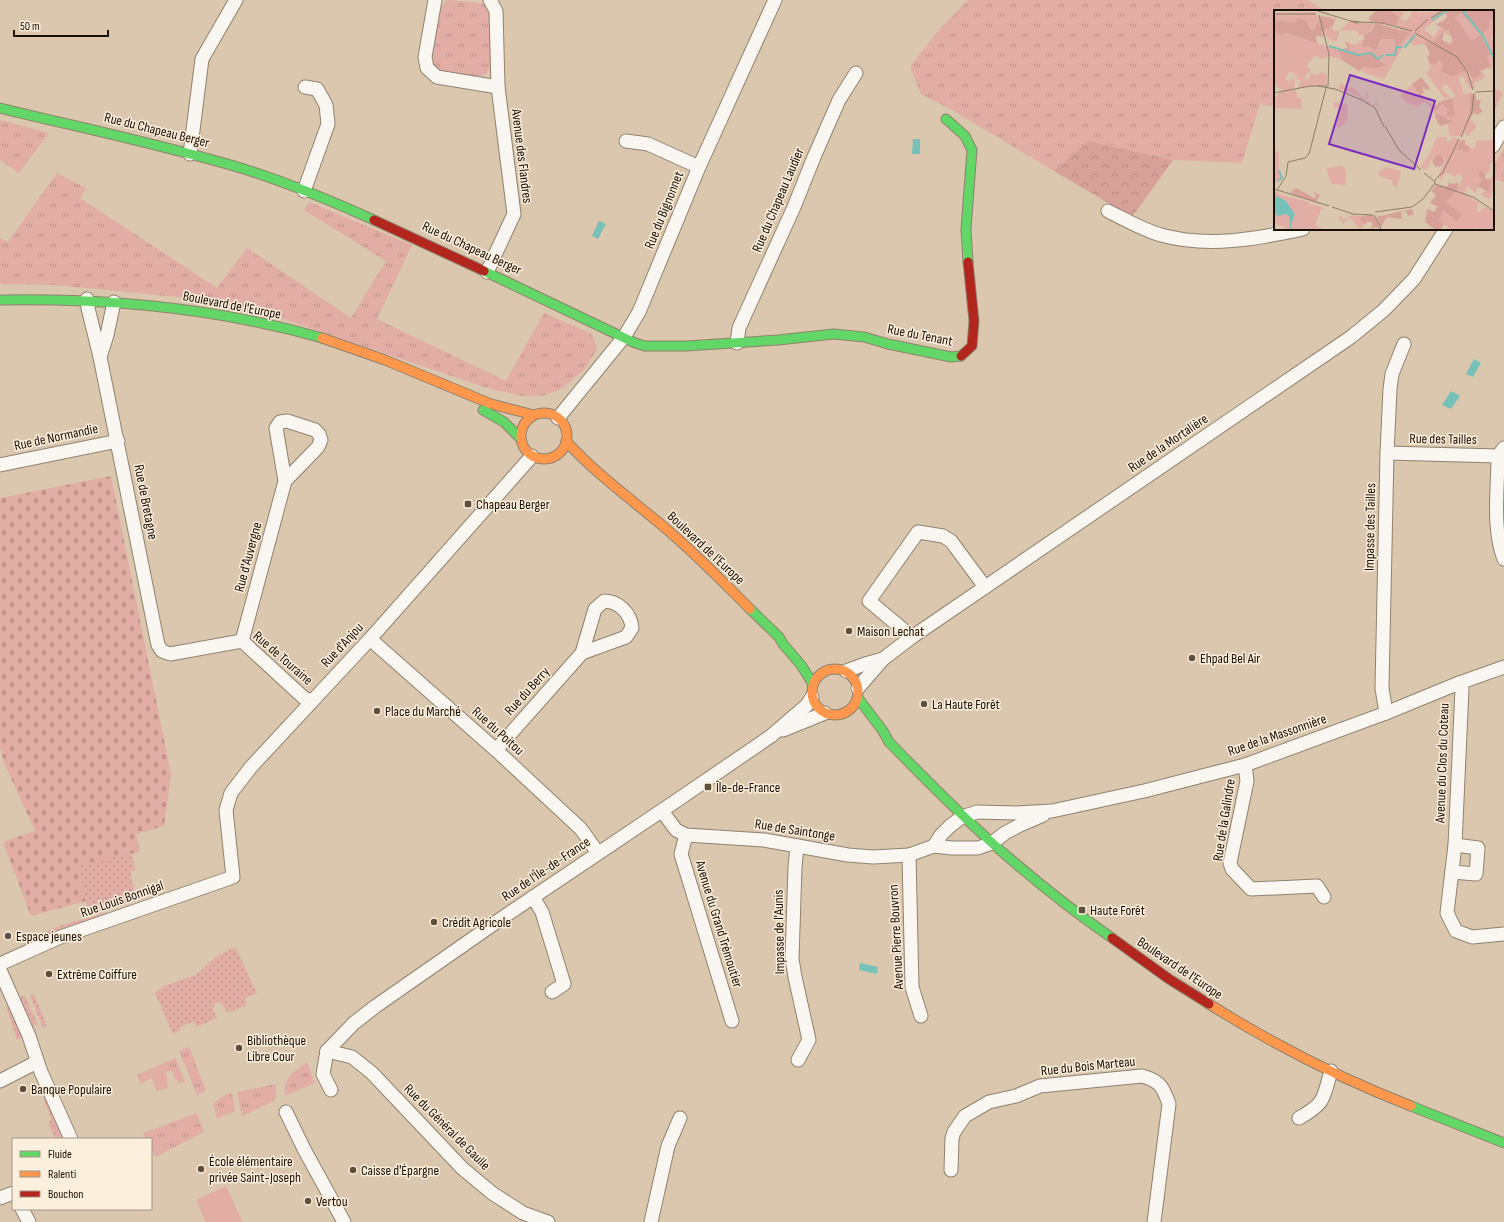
<svg xmlns="http://www.w3.org/2000/svg" width="1504" height="1222" viewBox="0 0 1504 1222" font-family="'Sofia Sans Condensed',sans-serif">
	<defs>
		<pattern id="grass-tufts" width="24" height="20" patternUnits="userSpaceOnUse"><rect width="24" height="20" fill="#e1ada5"/><path d="M3 7l-1-3M5 7V3M7 7l1-3M15 17l-1-3M17 17v-4M19 17l1-3" fill="none" stroke="#c0948c"/></pattern>
		<pattern id="forest-crowns" width="20" height="18" patternUnits="userSpaceOnUse"><rect width="20" height="18" fill="#d7a19a"/><path d="M2 6a3 3 0 1 1 6 0M12 15a3 3 0 1 1 6 0" fill="none" stroke="#b88983"/></pattern>
		<pattern id="cemetery-stones" width="16" height="16" patternUnits="userSpaceOnUse"><rect width="16" height="16" fill="#e1ada5"/><path d="M2 7V4a2 2 0 0 1 4 0v3zM10 15v-3a2 2 0 0 1 4 0v3z" fill="#c0948c"/></pattern>
		<pattern id="garden-dots" width="8" height="8" patternUnits="userSpaceOnUse"><rect width="8" height="8" fill="#e1ada5"/><path d="M2 2h.1M6 6h.1" fill="none" stroke="#c0948c" stroke-width="1.8" stroke-linecap="round"/></pattern>
	</defs>
	<rect width="100%" height="100%" fill="#dbc7ae"/>
	<g fill="url(#grass-tufts)">
		<path d="M448,0L481,3L490,7L494,17L490,68L486,74L477,77L439,72L433,64L432,57L439,10L445,2Z"/>
		<path d="M968,0H1308L1325,11H1275V107L1260,104L1242,163L1173,160L1089,141L1054,171L952,110L921,94L910,67L936,33Z"/>
		<path d="M1493,87L1503,93L1493,112Z"/>
		<path d="M0,120L49,133L19,173L0,160Z"/>
		<path d="M1504,148V182L1493,179V167Z"/>
		<path d="M57,173L86,188L80,198L217,288L247,248L351,318L386,261L304,210L309,202L412,245L377,319L506,381L544,313L592,334L597,349L584,370L561,389L542,396H522L487,388L283,319L198,299L55,285L0,284V238L8,242Z"/>
		<path d="M189,1047L206,1090L197,1095L179,1051Z"/>
		<path d="M175,1058L185,1082L179,1083L174,1077L173,1071L164,1072L161,1068L150,1074L151,1078L141,1084L137,1075Z"/>
		<path d="M307,1062L315,1083L285,1096C283,1077 293,1073 307,1062Z"/>
		<path d="M276,1084V1100L242,1116L237,1092Z"/>
		<path d="M232,1093L235,1111L217,1119L213,1103L227,1094Z"/>
		<path d="M197,1113L204,1132L155,1157L151,1148V1139H146L143,1133Z"/>
	</g>
	<path fill="url(#forest-crowns)" d="M1089,141L1173,160L1132,217L1054,171Z"/>
	<path fill="url(#cemetery-stones)" d="M111,476L171,774L164,826L136,834L140,852L78,865L86,901L31,916L3,842L35,831L5,765L0,748V498Z"/>
	<g fill="#e1ada5">
		<path d="M161,1068L167,1075L168,1088L156,1091L150,1074Z"/>
		<path d="M226,1186L243,1222H206L196,1200Z"/>
	</g>
	<g fill="url(#garden-dots)">
		<path d="M132,853L135,870L130,871L136,899L89,915L78,865Z"/>
		<path d="M104,913H109L110,914L35,942C51,922 82,922 104,913Z"/>
		<path d="M235,947L257,993L245,998L247,1005L227,1013L223,1005L218,1002L215,1003L213,1009L217,1018L196,1027L194,1021L181,1027L179,1031L173,1034L155,993L164,986L196,975L217,956Z"/>
		<path d="M34,994L47,1026L43,1028L30,996Z"/>
		<path d="M24,995L38,1024L33,1026L20,997Z"/>
		<path d="M10,1005L24,1037L17,1040L6,1006Z"/>
		<path d="M46,1096L66,1139H56L49,1126L51,1117L45,1104L44,1097Z"/>
	</g>
	<g fill="#78c1b9">
		<path d="M913,139H920V154H912Z"/>
		<path d="M599,221L606,224L598,239L592,236Z"/>
		<path d="M1474,359L1481,363L1473,377L1466,374Z"/>
		<path d="M1451,391L1460,396L1451,409L1442,405Z"/>
		<path d="M860,963L878,967L877,974L859,970Z"/>
	</g>
	<g fill="none" stroke-linecap="round" stroke-linejoin="round">
		<defs>
			<g id="street">
				<path d="M435,0L425,57L427,68L437,77L498,87"/>
				<path d="M626,141L648,144L699,167"/>
				<path d="M1493,146L1504,127"/>
				<path d="M190,154L202,59L236,0"/>
				<path d="M304,191L328,124L326,105L317,89L305,87"/>
				<path d="M1108,211C1124,219 1143,230 1161,235C1208,248 1256,239 1303,229"/>
				<path d="M487,272L514,214L498,87L496,11L490,0"/>
				<path d="M87,299L88,308L100,357L107,335L114,302"/>
				<path d="M737,343L739,328L794,207L814,157L839,100L856,73"/>
				<path d="M100,357L158,645L162,651L170,654L242,641L304,698L312,701"/>
				<path d="M558,418L624,337L639,312L699,167L775,0"/>
				<path d="M1504,448L1498,456C1498,488 1492,529 1504,559"/>
				<path d="M1387,453L1498,456"/>
				<path d="M0,465L118,441"/>
				<path d="M912,637L869,601L918,532L943,536L951,541L985,587"/>
				<path d="M370,639L496,750L581,829L598,853"/>
				<path d="M242,641L285,481L318,447L321,440L319,434L315,430L287,421L280,422L276,428L285,481"/>
				<path d="M846,671L865,664L883,659"/>
				<path d="M1459,683L1462,689L1455,845L1447,913L1456,931L1472,937L1504,934"/>
				<path d="M858,688L883,659L912,637L1351,337L1384,310L1414,279L1446,229"/>
				<path d="M1386,713L1382,688L1387,453L1390,389L1392,374L1404,344"/>
				<path d="M783,730L825,713"/>
				<path d="M496,750L582,653L595,609L604,601C619,601 631,614 632,628L626,637L582,653"/>
				<path d="M1245,765L1247,781L1230,863L1232,869L1251,889L1317,886L1324,897"/>
				<path d="M662,811L676,830L686,835L764,840L848,855L873,857L909,855L934,846L952,848H978L992,843L1005,833L1020,825L1043,815"/>
				<path d="M686,835L681,854L732,1021"/>
				<path d="M797,846L795,867L792,959L795,977L809,1040L798,1060"/>
				<path d="M934,846L941,835L950,826L962,817L977,812L1016,813L1052,811L1144,791L1245,765L1386,713L1459,683L1504,667"/>
				<path d="M909,855L912,987L921,1016"/>
				<path d="M1452,872L1476,874L1478,848L1455,845"/>
				<path d="M533,897L542,912L564,984L552,992"/>
				<path d="M0,964L58,938L233,877L226,810L231,793L251,767L370,639L532,456"/>
				<path d="M0,970L29,1036L41,1072L71,1139"/>
				<path d="M327,1051L354,1023L376,1006L505,916L676,801L771,736L807,705L812,697"/>
				<path d="M327,1051L352,1057L372,1073L462,1168L492,1193L523,1213L548,1222"/>
				<path d="M327,1051L323,1074L331,1090"/>
				<path d="M0,1081L37,1062"/>
				<path d="M286,1112L304,1149L344,1222"/>
				<path d="M1299,1118C1326,1103 1323,1098 1331,1071"/>
				<path d="M951,1170L952,1138L954,1132L965,1116L989,1102L1016,1096L1040,1086L1142,1076C1160,1081 1163,1087 1169,1104L1154,1222"/>
				<path d="M0,1198L13,1193"/>
				<path d="M22,1209L29,1222"/>
				<path d="M651,1222L668,1146L680,1118"/>
			</g>
			<g id="fast">
				<path d="M0,108C82,128 164,145 244,169C289,183 332,201 374,220"/>
				<path d="M946,119L965,136L972,150L966,229L968,262"/>
				<path d="M484,271L635,343L645,346H686L778,340L834,334L864,337L888,344L951,357L961,356"/>
				<path d="M0,300C109,298 217,308 322,338"/>
				<path d="M483,410L504,422L521,439"/>
				<path d="M750,609L779,637L783,644L801,665L813,684"/>
				<path d="M858,698L883,731L889,742C922,776 956,810 991,842C1029,876 1070,909 1112,938"/>
				<path d="M1411,1106L1504,1143"/>
			</g>
			<g id="slow">
				<path d="M322,338L385,360L491,404L534,415"/>
				<circle cx="544" cy="436" r="23"/>
				<path d="M566,441C596,474 631,499 664,527C695,553 722,581 750,609"/>
				<circle cx="835" cy="692" r="23"/>
				<path d="M1209,1004C1273,1044 1341,1079 1411,1106"/>
			</g>
			<g id="jam">
				<path d="M374,220L484,271"/>
				<path d="M961,356L972,346L974,321L968,262"/>
				<path d="M1112,938L1169,979L1209,1004"/>
			</g>
		</defs>
		<use href="#street" stroke="#90826e" stroke-width="15"/>
		<use href="#fast" stroke="#90826e" stroke-width="11"/>
		<use href="#slow" stroke="#90826e" stroke-width="11"/>
		<use href="#jam" stroke="#90826e" stroke-width="11"/>
		<use href="#street" stroke="#faf7f3" stroke-width="13"/>
		<use href="#fast" stroke="#63d668" stroke-width="9"/>
		<use href="#slow" stroke="#ff974d" stroke-width="9"/>
		<use href="#jam" stroke="#b3261e" stroke-width="9"/>
	</g>
	<g fill="#5e4f3d" stroke="#fdefdd" stroke-width="1.5">
		<rect x="464" y="500" width="8" height="8" rx="2"/>
		<circle cx="849" cy="631" r="4"/>
		<circle cx="1192" cy="658" r="4"/>
		<circle cx="924" cy="704" r="4"/>
		<circle cx="377" cy="711" r="4"/>
		<rect x="704" y="783" width="8" height="8" rx="2"/>
		<rect x="1078" y="906" width="8" height="8" rx="2"/>
		<circle cx="434" cy="922" r="4"/>
		<circle cx="8" cy="936" r="4"/>
		<circle cx="49" cy="974" r="4"/>
		<circle cx="239" cy="1048" r="4"/>
		<circle cx="23" cy="1089" r="4"/>
		<circle cx="201" cy="1169" r="4"/>
		<circle cx="353" cy="1170" r="4"/>
		<circle cx="308" cy="1201" r="4"/>
	</g>
	<g text-anchor="middle" dominant-baseline="central" stroke-width="3" stroke-linejoin="round" paint-order="stroke">
		<g font-size="14" fill="#1a0e00" stroke="#fdefdd">
			<text transform="translate(157 130) rotate(14)">Rue du Chapeau Berger</text>
			<text transform="translate(522 156) rotate(83)">Avenue des Flandres</text>
			<text transform="translate(778 200) rotate(-67)">Rue du Chapeau Laudier</text>
			<text transform="translate(664 210) rotate(-68)">Rue du Bignonnet</text>
			<text transform="translate(472 248) rotate(25)">Rue du Chapeau Berger</text>
			<text transform="translate(232 305) rotate(11)">Boulevard de l'Europe</text>
			<text transform="translate(920 335) rotate(11)">Rue du Tenant</text>
			<text transform="translate(56 437) rotate(-12)">Rue de Normandie</text>
			<text transform="translate(1443 439) rotate(1)">Rue des Tailles</text>
			<text transform="translate(1168 443) rotate(-34)">Rue de la Mortalière</text>
			<text transform="translate(146 502) rotate(79)">Rue de Bretagne</text>
			<text transform="translate(1370 527) rotate(-89)">Impasse des Tailles</text>
			<text transform="translate(706 548) rotate(43)">Boulevard de l'Europe</text>
			<text transform="translate(248 557) rotate(-75)">Rue d'Auvergne</text>
			<text transform="translate(342 645) rotate(-47)">Rue d'Anjou</text>
			<text transform="translate(283 658) rotate(41)">Rue de Touraine</text>
			<text transform="translate(527 691) rotate(-48)">Rue du Berry</text>
			<text transform="translate(498 731) rotate(42)">Rue du Poitou</text>
			<text transform="translate(1277 735) rotate(-19)">Rue de la Massonnière</text>
			<text transform="translate(1442 763) rotate(-88)">Avenue du Clos du Coteau</text>
			<text transform="translate(1224 820) rotate(-81)">Rue de la Galindre</text>
			<text transform="translate(795 830) rotate(9)">Rue de Saintonge</text>
			<text transform="translate(546 869) rotate(-34)">Rue de l'Île-de-France</text>
			<text transform="translate(122 899) rotate(-19)">Rue Louis Bonnigal</text>
			<text transform="translate(719 924) rotate(73)">Avenue du Grand Trémoutier</text>
			<text transform="translate(779 932) rotate(-91)">Impasse de l'Aunis</text>
			<text transform="translate(896 937) rotate(-93)">Avenue Pierre Bouvron</text>
			<text transform="translate(1180 968) rotate(34)">Boulevard de l'Europe</text>
			<text transform="translate(1088 1066) rotate(-6)">Rue du Bois Marteau</text>
			<text transform="translate(447 1127) rotate(45)">Rue du Général de Gaulle</text>
		</g>
		<g font-size="14" fill="#1a0e00" stroke="#fdefdd" text-anchor="start">
			<text x="476" y="504">Chapeau Berger</text>
			<text x="857" y="631">Maison Lechat</text>
			<text x="1200" y="658">Ehpad Bel Air</text>
			<text x="932" y="704">La Haute Forêt</text>
			<text x="385" y="711">Place du Marché</text>
			<text x="716" y="787">Île-de-France</text>
			<text x="1090" y="910">Haute Forêt</text>
			<text x="442" y="922">Crédit Agricole</text>
			<text x="16" y="936">Espace jeunes</text>
			<text x="57" y="974">Extrême Coiffure</text>
			<text x="247" y="1040">Bibliothèque<tspan x="247" dy="16">Libre Cour</tspan></text>
			<text x="31" y="1089">Banque Populaire</text>
			<text x="209" y="1161">École élémentaire<tspan x="209" dy="16">privée Saint-Joseph</tspan></text>
			<text x="361" y="1170">Caisse d'Épargne</text>
			<text x="316" y="1201">Vertou</text>
		</g>
	</g>
	<g transform="translate(1274 10)">
		<rect width="220" height="220" fill="#dbc7ae"/>
		<path d="M115,0H126L131,3L126,8L129,11L135,8L138,0H144V3L175,0L150,19L159,27L168,16L176,23V26L171,23V20L159,33L153,31L152,36L149,34L140,36L133,30L110,69L88,62L91,57L111,55L110,52L97,43L84,44L76,40L75,34H84L85,31L90,30L97,39L106,35L109,29V44L122,45L123,38L136,23L129,22L123,16L125,7ZM41,2L43,6L62,8L58,17L60,21L67,20L75,12L91,13L85,20L65,21L63,31L54,29L53,25L49,27L47,22L56,16L44,13L40,20H36L30,10L23,8L21,13L0,10V3ZM187,3L207,25L215,11L220,9V26L217,28L220,33L218,60L209,57L205,25L197,30L181,7ZM0,19L6,25L16,24L59,38L68,45V50L56,46L47,49L41,45L32,57L37,60L29,68L34,70L37,63L44,65L46,62L53,65L52,75L24,78L27,71L22,69L23,65L16,61L11,69L16,72L18,68L21,70L20,80L10,82L0,74ZM163,51L169,54L188,51L198,70L207,65L204,58L212,67L200,73L201,78L196,79L188,65L185,69L190,84L196,83V109L203,116L194,126L190,122L188,126H175L174,114L178,112L157,101H162L169,94L180,101L178,88L182,86L172,74L167,78L176,87L171,89L152,63L157,58L155,52ZM67,72L73,79L77,76L91,89L93,86L90,82L95,86L92,90L98,95L102,92L104,95L99,96L82,85L64,79ZM138,74L159,96L157,98L151,92L143,96L133,93L126,86ZM163,127H173L172,131L176,132L178,127L188,130L186,133L194,141V137L201,138L202,131L220,130V153L217,152L215,163H209L202,183L193,176L190,184L205,193L202,204L211,197L220,202V220L201,218L200,220H178L165,211L169,200L181,208L188,204L172,192L187,174L188,166L183,163L182,167L172,162L167,169L164,167L171,149L160,145L152,160L146,157L155,145ZM112,157L127,161L123,177L119,175L118,170L107,167L104,163ZM220,166L218,186L215,189L207,184L211,181L215,182L217,171L214,169ZM35,194L48,197L41,215L50,220H32L27,215ZM66,205L70,210L78,205L89,206L94,212L86,219L76,208L69,213L64,207Z" fill="#e1ada5"/>
		<path d="M103,0H115L125,7L123,16L95,11V7ZM175,0H220V9L215,11V18L207,25L187,3L181,7L197,30L206,25L217,44L213,46L216,56L207,61L205,58L207,65L199,70L188,51L192,61L177,66L167,61L169,54L165,51L159,55L155,52L153,47L156,44L151,33L153,31L159,33L171,19L168,30L176,34L179,31L175,21L161,14L169,11L173,7L171,3ZM47,6L61,10L59,15L47,22L49,27L42,25L43,33L14,23L6,25L0,19V10L21,13L23,8L31,10L37,20H40ZM102,13L136,23L123,38V45L112,46L122,43L120,29H108L101,41L94,36L89,37L90,25L97,21ZM70,32L75,33L76,40L84,44L97,43L112,55L103,58L91,57L85,61L68,50V45L61,40L74,38ZM147,67L156,78L153,80L148,77L150,83L146,85L138,74ZM196,83L202,86V90H207L205,97L209,101L203,105L200,103L196,109ZM178,88L181,104L176,107L172,105L177,98L174,100L169,94L162,101L158,99L165,92ZM162,103L179,112L166,116L161,107ZM188,130H191V135L195,136L194,142L182,139ZM158.5 151a5.5 5.5 0 1 1 11 0a5.5 5.5 0 1 1-11 0ZM206,160L212,164L211,168L217,171L215,182L203,176L208,169L204,166ZM182,172L185,174L183,180L172,192L188,204L183,211L169,200L165,210L170,214L166,220H162L151,212L153,199L160,202L164,197L156,193L162,185L157,181L162,175L173,177L175,173L181,174ZM22,178L40,188L43,187L39,182L46,185L42,192L16,183ZM138,199L140,204L134,206L132,201L127,202L128,209L113,207L107,217L102,207ZM98,205L101,208L106,219L101,217L97,220L99,213L93,211L90,214L85,209L89,206Z" fill="#d7a19a"/>
		<path d="M91,13L101,14L93,24L84,26V20ZM60,92L74,94L73,111L66,117H62L65,98H60Z" fill="#e1ada5"/>
		<path d="M144,3L149,10L140,20L125,16ZM109,29H120L121,43L109,44ZM22,80L23,87L27,89L28,99L0,98V89L5,83ZM1,141L5,142V161L9,169L0,174ZM68,156L72,160L71,175L57,174L52,158ZM0,180L7,185L36,192L27,215L32,220H16L0,213Z" fill="#e1ada5"/>
		<path d="M0,185L12,191L21,204L17,215L18,220L16,218L15,206L11,204L5,206L0,204Z" fill="#78c1b9"/>
		<path fill="none" stroke="#78c1b9" stroke-width="2" d="M188,0L209,26L220,48M158,10L174,0M55,36L84,45L97,43L104,49L109,45M130,38L141,25M112,45H121L122,37H128M4,171L8,168L5,160"/>
		<path fill="none" stroke="#8e7d68" stroke-width="1" d="M44,1L83,13L85,12L77,11M0,4H42M45,5L55,44L54,76M157,8L170,0M85,12L108,13L138,21M141,21L154,9M141,23L183,47L193,61L199,80M44,76L61,79L88,90L101,98L110,117M201,82L220,81M0,83L36,76H54M111,116L125,140L147,160M187,127L198,101L200,83M150,163L160,171M168,163L161,170V174L199,187L220,201M168,164L185,129M0,179L55,196M3,180L12,166L14,152L31,148L35,144L52,78M58,197L79,204L99,205M101,202L138,197L149,189L161,173M100,205L108,220"/>
		<path fill="#7b2cbf" fill-opacity="0.15" stroke="#7b2cbf" stroke-width="2" d="M76,65L161,91L140,159L55,134Z"/>
		<rect width="220" height="220" fill="none" stroke="#1a0e00" stroke-width="2"/>
	</g>
	<rect x="12" y="1138" width="140" height="72" fill="#fdefdd" stroke="#a29585"/>
	<rect x="20" y="1151" width="20" height="6" fill="#63d668" stroke="#a29585"/>
	<text x="48" y="1158" font-size="12" fill="#1a0e00">Fluide</text>
	<rect x="20" y="1171" width="20" height="6" fill="#ff974d" stroke="#a29585"/>
	<text x="48" y="1178" font-size="12" fill="#1a0e00">Ralenti</text>
	<rect x="20" y="1191" width="20" height="6" fill="#b3261e" stroke="#a29585"/>
	<text x="48" y="1198" font-size="12" fill="#1a0e00">Bouchon</text>
	<path d="M14 30v6h94v-6" fill="none" stroke="#1a0e00" stroke-width="2"/>
	<text x="20" y="30" font-size="12" fill="#1a0e00" stroke="#fdefdd" stroke-width="3" paint-order="stroke">50 m</text>
</svg>
